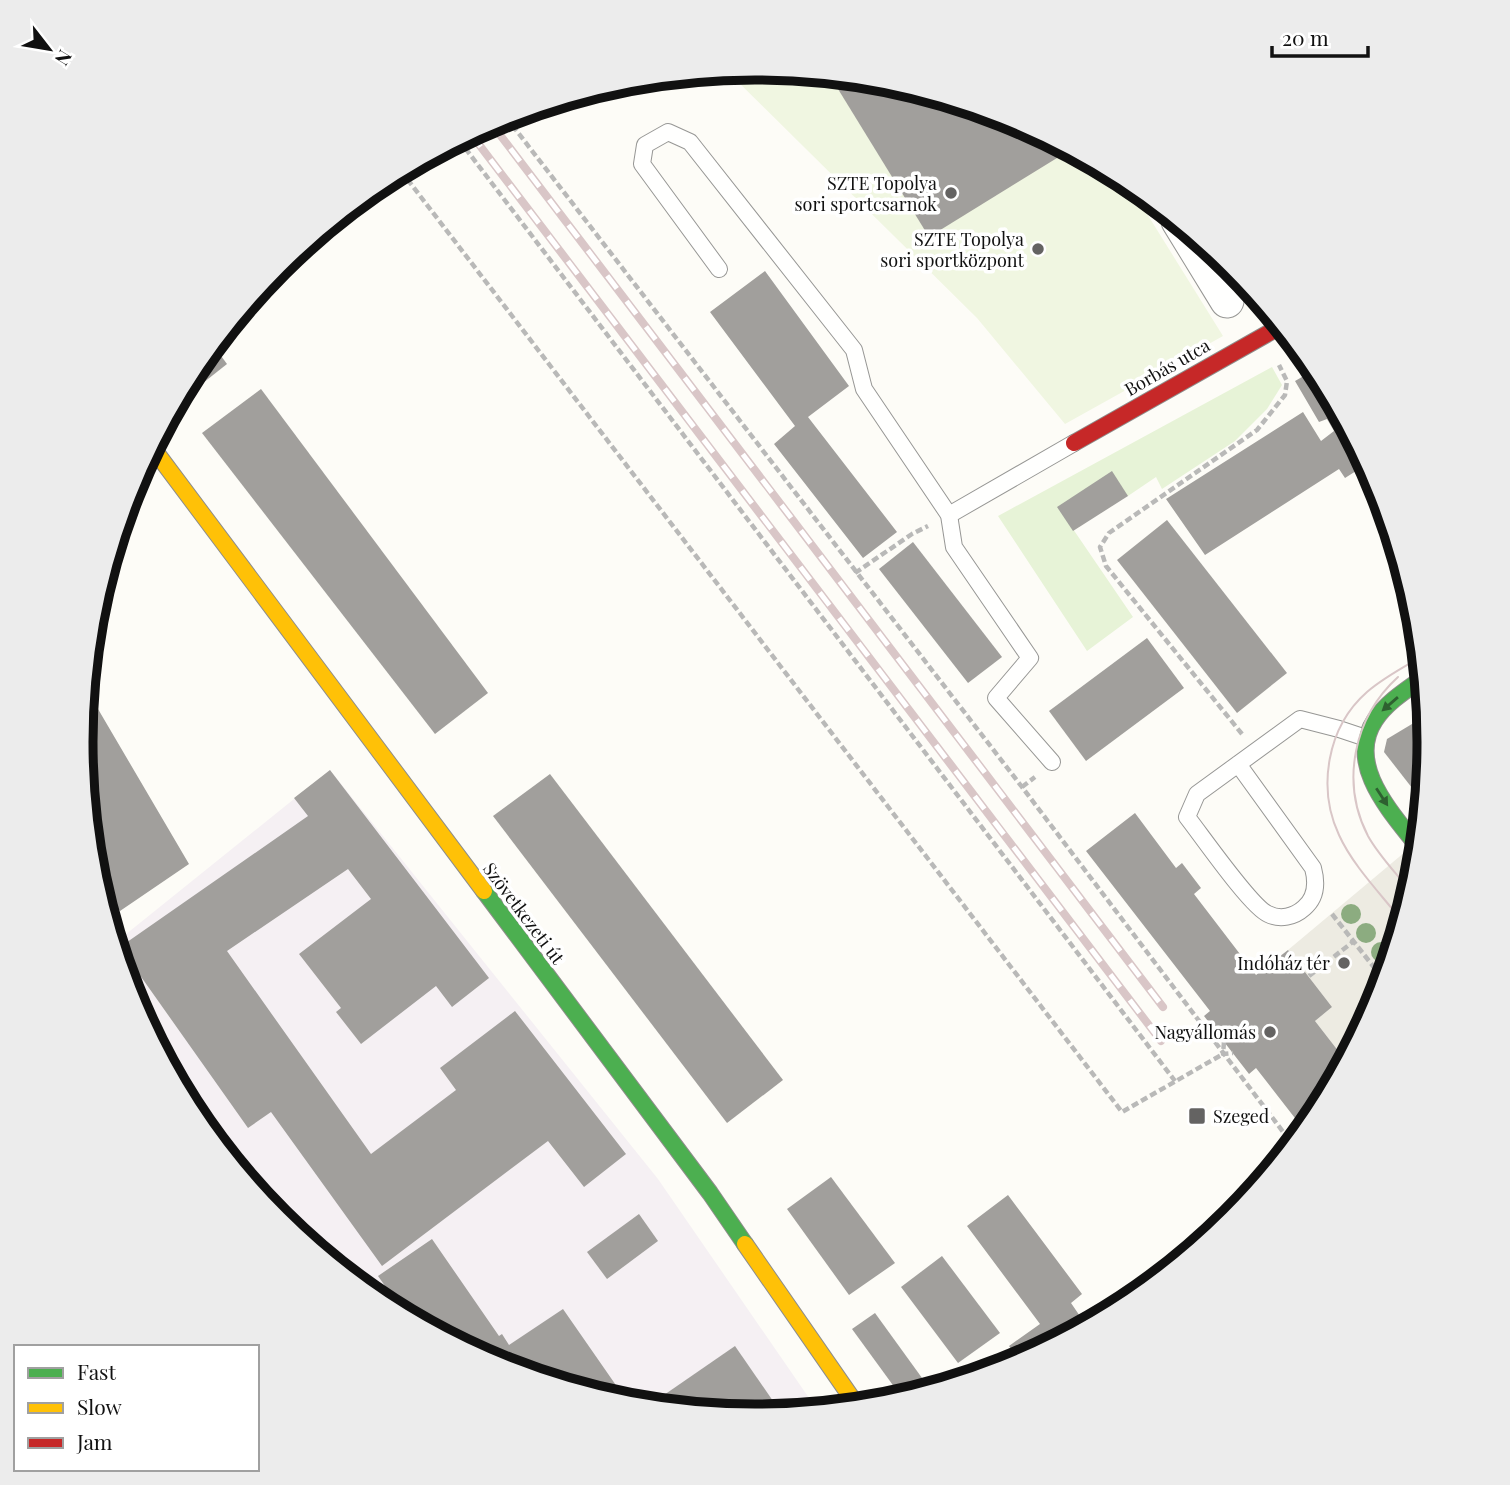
<svg xmlns="http://www.w3.org/2000/svg" width="1510" height="1485" viewBox="0 0 1510 1485" font-family="'Playfair Display',serif">
	<rect width="100%" height="100%" fill="#fdfcf7"/>
	<path fill="#f5f0f3" d="M330,770L658,1179L818,1411L755,1417L623,1404L497,1365L380,1303L278,1219L223,1152L165,1063L132,1000L115,943Z"/>
	<path fill="#e7f3d7" d="M1272,367L1282,385L1267,409L1235,441L1162,489L1156,477L1128,496L1058,507L1133,617L1087,651L998,516Z"/>
	<path fill="#f0f6e1" d="M755,68L887,81L1013,120L1126,180L1223,336L1065,424L977,318L727,71Z"/>
	<path fill="#edebe2" d="M1405,852L1417,867L1416,874L1378,1001L1346,1061L1315,1021L1332,1007L1288,950Z"/>
	<g fill="#a19f9c">
		<path d="M830,76L887,81L1013,120L1070,150L929,237Z"/>
		<path d="M765,271L849,386L808,417L897,532L863,558L774,444L795,426L710,312Z"/>
		<path d="M213,345L227,364L184,398L181,394L195,368Z"/>
		<path d="M1316,369L1367,464L1345,478L1339,469L1205,555L1166,499L1303,412L1321,441L1334,431L1327,419L1319,422L1295,381Z"/>
		<path d="M261,389L488,693L435,734L202,433Z"/>
		<path d="M1112,471L1128,496L1073,531L1057,507Z"/>
		<path d="M1167,520L1287,673L1237,713L1117,560Z"/>
		<path d="M913,542L1002,657L968,683L879,569Z"/>
		<path d="M1147,638L1184,688L1086,761L1049,711Z"/>
		<path d="M87,680L98,709L189,864L120,911L93,869L81,742Z"/>
		<path d="M1427,715L1429,743L1423,802L1384,752L1387,739Z"/>
		<path d="M330,770L489,978L452,1007L436,986L361,1044L336,1012L341,1008L299,954L371,899L348,869L227,951L371,1154L456,1090L440,1068L515,1011L626,1154L584,1187L548,1141L382,1266L271,1112L248,1128L120,947L308,816L294,798Z"/>
		<path d="M550,774L783,1080L727,1123L493,816Z"/>
		<path d="M1135,813L1176,868L1182,863L1201,888L1194,894L1256,975L1288,950L1332,1007L1315,1021L1346,1061L1315,1117L1305,1131L1256,1068L1249,1074L1204,1016L1210,1011L1086,851Z"/>
		<path d="M831,1177L895,1263L849,1295L787,1209Z"/>
		<path d="M1008,1195L1082,1294L1071,1303L1086,1325L1020,1362L1009,1346L1040,1324L967,1226Z"/>
		<path d="M639,1214L658,1241L607,1279L587,1252Z"/>
		<path d="M432,1239L499,1336L502,1334L509,1345L563,1309L629,1404L497,1365L407,1317L378,1276Z"/>
		<path d="M942,1256L1000,1333L958,1363L901,1287Z"/>
		<path d="M875,1313L930,1389L926,1392L903,1399L852,1329Z"/>
		<path d="M735,1346L782,1414L755,1417L648,1406Z"/>
		<path d="M995,1358L998,1370L954,1383V1382Z"/>
	</g>
	<g fill="none" stroke-linecap="round" stroke-linejoin="round">
		<defs>
			<g id="lane">
				<path d="M719,269L642,164L645,145L668,132L690,142L854,350L864,389L949,515L954,547L1030,658L996,698L1052,762"/>
				<path d="M949,515L1074,443"/>
				<path d="M1238,764L1313,868C1317,883 1316,898 1304,908C1294,917 1280,920 1268,914C1251,907 1202,836 1187,817L1197,794L1300,719L1339,729L1366,738"/>
			</g>
			<path id="street" d="M1178,221L1227,301"/>
			<g id="fast">
				<path d="M1419,848C1393,814 1345,765 1375,720C1386,703 1406,690 1423,678"/>
				<path d="M484,891L710,1193L745,1244"/>
			</g>
			<g id="slow">
				<path d="M152,447L484,891"/>
				<path d="M745,1244L858,1407"/>
			</g>
			<path id="jam" d="M1074,443L1281,326"/>
		</defs>
		<use href="#lane" stroke="#979795" stroke-width="18"/>
		<use href="#street" stroke="#979795" stroke-width="35"/>
		<use href="#fast" stroke="#8e8d8b" stroke-width="18"/>
		<use href="#slow" stroke="#8e8d8b" stroke-width="18"/>
		<use href="#jam" stroke="#8e8d8b" stroke-width="18"/>
		<g stroke="#b9b9b8" stroke-width="4.5" stroke-dasharray="7 3.5" stroke-linecap="butt">
			<path d="M506,117L1022,787L1293,1145"/>
			<path d="M459,140L1175,1081"/>
			<path d="M401,171L1122,1112L1223,1054"/>
			<path d="M855,573L912,534L928,526"/>
			<path d="M1242,734L1106,566L1100,547L1109,533L1257,430L1285,395L1287,381L1279,365"/>
			<path d="M1022,787L1035,777"/>
			<path d="M1332,914L1384,980"/>
			<path d="M1309,976L1354,941"/>
			<path d="M1224,1042L1223,1054L1233,1053"/>
		</g>
		<use href="#lane" stroke="#fffffe" stroke-width="16"/>
		<use href="#street" stroke="#fffffe" stroke-width="33"/>
		<use href="#fast" stroke="#4caf50" stroke-width="16"/>
		<use href="#slow" stroke="#ffc107" stroke-width="16"/>
		<use href="#jam" stroke="#c62828" stroke-width="16"/>
		<g stroke="#d9c6c7" stroke-width="2">
			<path d="M1398,677C1354,717 1340,782 1368,836C1379,856 1397,874 1411,892"/>
			<path d="M1402,921C1381,894 1353,866 1339,835C1317,788 1327,727 1367,692C1383,678 1402,668 1421,657"/>
		</g>
		<defs>
			<g id="rail">
				<path d="M491,123L1163,1007"/>
				<path d="M471,134L1161,1041"/>
			</g>
		</defs>
		<use href="#rail" stroke="#d9c6c7" stroke-width="8"/>
		<use href="#rail" stroke="#fff" stroke-width="5" stroke-dasharray="16" stroke-linecap="butt"/>
	</g>
	<g fill="#8cac80">
		<circle cx="1351" cy="914" r="10"/>
		<circle cx="1366" cy="933" r="10"/>
		<circle cx="1381" cy="952" r="10"/>
	</g>
	<defs><path id="oneway-solid" d="M-6-.8H1V-3.2L6.5 0L1 3.2V.8H-6Z" transform="scale(1.75)"/></defs>
	<g fill="#2e6030">
		<use href="#oneway-solid" transform="translate(1390 704) rotate(139)"/>
		<use href="#oneway-solid" transform="translate(1382 797) rotate(57)"/>
	</g>
	<g fill="#646362" stroke="#fff" stroke-width="2.5">
		<circle cx="951" cy="193" r="7"/>
		<circle cx="1038" cy="249" r="7"/>
		<circle cx="1344" cy="963" r="7"/>
		<circle cx="1270" cy="1032" r="7"/>
		<rect x="1188" y="1107" width="18" height="18" rx="3.5"/>
	</g>
	<g text-anchor="middle" dominant-baseline="central" stroke-width="7" stroke-linejoin="round" paint-order="stroke">
		<g font-size="18" fill="#111" stroke="#fff" text-anchor="end">
			<text x="937" y="183">SZTE Topolya<tspan x="937" dy="21">sori sportcsarnok</tspan></text>
			<text x="1024" y="239">SZTE Topolya<tspan x="1024" dy="21">sori sportközpont</tspan></text>
			<text x="1330" y="963">Indóház tér</text>
			<text x="1256" y="1032">Nagyállomás</text>
			<text x="1213" y="1116" text-anchor="start">Szeged</text>
		</g>
		<g font-size="18" fill="#111" stroke="#fff">
			<text transform="translate(1167 367) rotate(-30)">Borbás utca</text>
			<text transform="translate(524 913) rotate(53)">Szövetkezeti út</text>
		</g>
	</g>
	<path d="M0 0H1510V1485H0ZM93 742a662 662 0 1 1 1324 0a662 662 0 1 1-1324 0Z" fill="#ececec" fill-rule="evenodd"/>
	<path fill="none" stroke="#111" stroke-width="9" d="M93 742a662 662 0 1 1 1324 0a662 662 0 1 1-1324 0Z"/>
	<rect x="14" y="1345" width="245" height="126" fill="#ffffff" stroke="#a0a0a0" stroke-width="2"/>
	<rect x="28" y="1368" width="35" height="10" fill="#4caf50" stroke="#a0a0a0" stroke-width="2"/>
	<text x="77" y="1380" font-size="21" fill="#111111">Fast</text>
	<rect x="28" y="1403" width="35" height="10" fill="#ffc107" stroke="#a0a0a0" stroke-width="2"/>
	<text x="77" y="1415" font-size="21" fill="#111111">Slow</text>
	<rect x="28" y="1438" width="35" height="10" fill="#c62828" stroke="#a0a0a0" stroke-width="2"/>
	<text x="77" y="1450" font-size="21" fill="#111111">Jam</text>
	<g transform="translate(49 49) rotate(121)" stroke="#ffffff" stroke-width="5" paint-order="stroke">
	<path d="M0-5L12 26L0 18L-12 26Z" fill="#111111"/>
	<text y="-10" font-size="19" font-weight="bold" text-anchor="middle" fill="#111111">N</text>
	</g>
	<path d="M1272 46v10h96v-10" fill="none" stroke="#111111" stroke-width="3.5"/>
	<text x="1282" y="46" font-size="21" fill="#111111" stroke="#ffffff" stroke-width="5" paint-order="stroke">20 m</text>
</svg>
